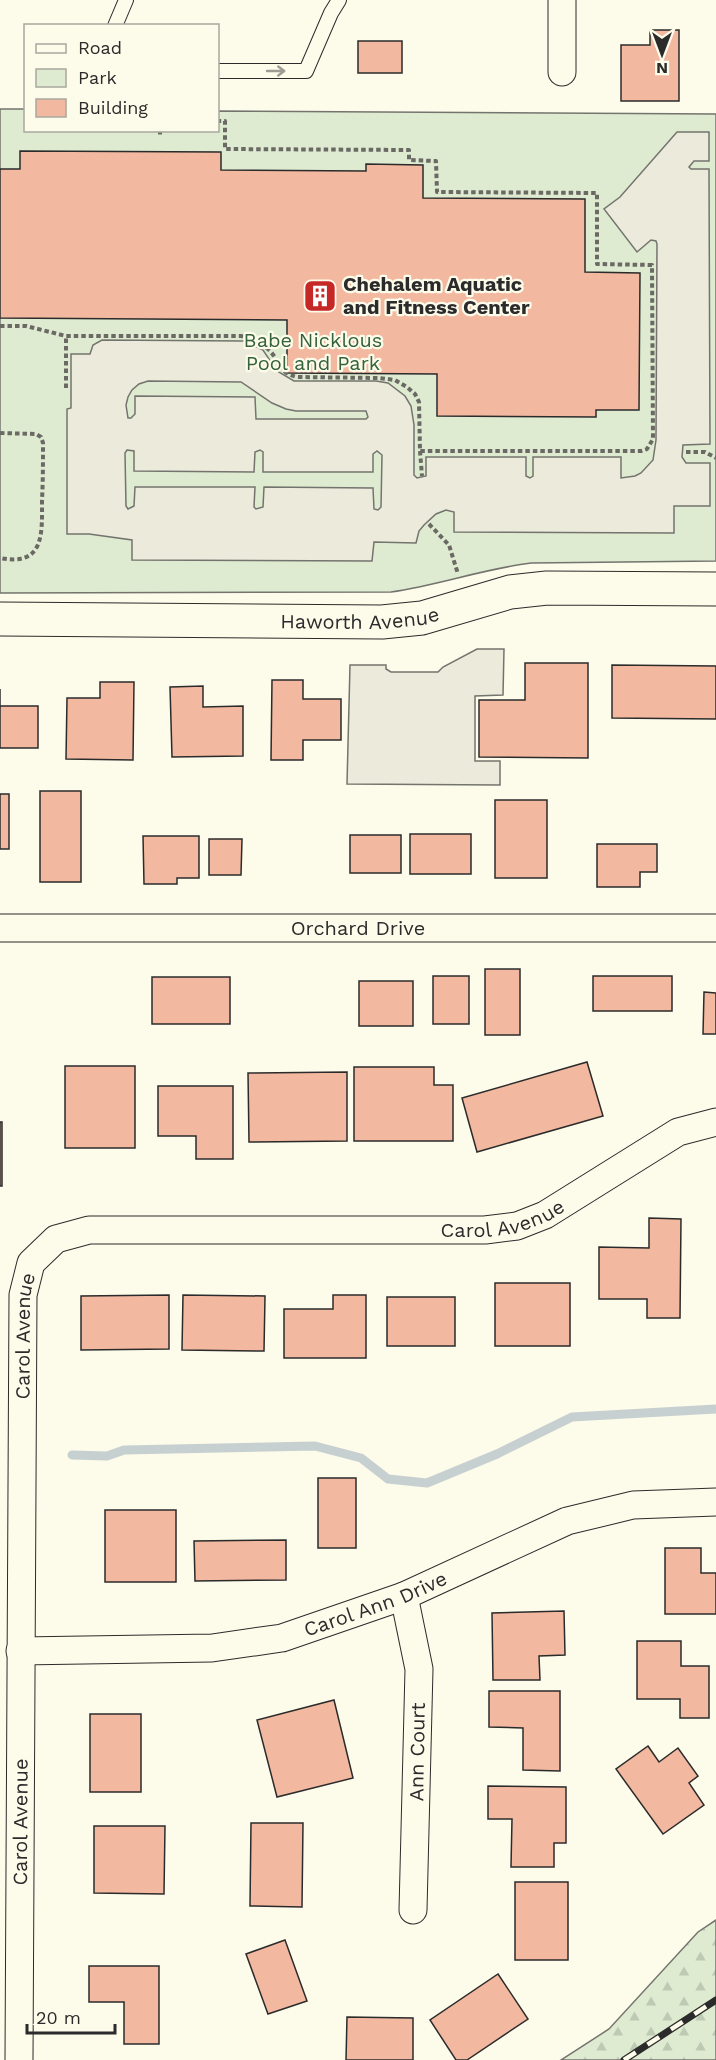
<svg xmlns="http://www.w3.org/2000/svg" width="716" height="2060" viewBox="0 0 716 2060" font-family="'Work Sans',sans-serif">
	<defs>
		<pattern id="forest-firs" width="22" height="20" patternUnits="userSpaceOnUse" patternTransform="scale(1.5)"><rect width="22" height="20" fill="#deebd1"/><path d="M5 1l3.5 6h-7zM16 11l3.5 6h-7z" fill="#bfcab4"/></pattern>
	</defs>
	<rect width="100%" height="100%" fill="#fdfbea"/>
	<path fill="url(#forest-firs)" stroke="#74746e" stroke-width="1.5" d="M716,1920V2060H561L609,2029L698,1932Z"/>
	<path fill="#deebd1" stroke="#74746e" stroke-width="1.5" d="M0,109H25L26,130H218V111L716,114V561L531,563C483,569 439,585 391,592L0,593Z"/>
	<g fill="#eceadb" stroke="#74746e" stroke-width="1.5" fill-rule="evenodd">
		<path d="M677,132H709V161H694L689,167L691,169H709L710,444L683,445L682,457L686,463H710V506H674V533L454,532V512L446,510L436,514L424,525L419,531L416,543L374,542L372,561L132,560V540L89,534H67V409L71,408V354H90L93,345L102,340L244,341L263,350L277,371L294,381H376L388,383L405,396L411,406L414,425V475L417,478L426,476V457H526V476L530,478L533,476V457H621V478L635,476L641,473L653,460L656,440L657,244L656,241L651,240L637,252L604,209L620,197ZM148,381L241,382L272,403L286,409L296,411H366L368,417L366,419H256L255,397L135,396V414L131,418H128L126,405L128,397L132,390L139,384ZM127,450L134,451V471L254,472L255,452L260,450L263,452V472H373V454L377,451L382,455L381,507L378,510L374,509L373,488L264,487L263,507L256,509L254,507L255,487H135L134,506L128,509L126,506L125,453Z"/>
		<path d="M477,649H504L503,695L475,696V761H500V785L347,784L350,665H386V669L391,672H438L443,667Z"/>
	</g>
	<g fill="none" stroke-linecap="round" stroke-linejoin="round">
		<path stroke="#c7d0d0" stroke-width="9" d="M72,1455L107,1456L124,1450L315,1446L361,1458L388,1479L427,1483L497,1454L572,1417L716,1409"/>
	</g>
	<g fill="#f2b8a0" stroke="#2b2b2b" stroke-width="1.5">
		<path d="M650,30H679V101H621V45H650Z"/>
		<rect x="358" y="41" width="44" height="32"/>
		<path d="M20,151L221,152V170L366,171V164L423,165V198L585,199V272L640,273L639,410H596V417L437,416V374L287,373V320L0,318V169H20Z"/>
		<path d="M525,663H588V758L479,757V700H525Z"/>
		<path d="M612,665L716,666V719L612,718Z"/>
		<path d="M272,680H303V699H341V740H303V760H271Z"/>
		<path d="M100,682H134L133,760L66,759L67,698H100Z"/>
		<path d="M203,686V707L243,706V756L172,757L170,687Z"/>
		<path d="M0,689V706H38V748H0Z"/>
		<rect x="40" y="791" width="41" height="91"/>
		<rect x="0" y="794" width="9" height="55"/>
		<rect x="495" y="800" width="52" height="78"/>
		<rect x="410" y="834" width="61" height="40"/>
		<rect x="350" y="835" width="51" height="38"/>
		<path d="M143,836H199V878H177V884H144Z"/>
		<path d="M209,839H242L241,875H209Z"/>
		<path d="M597,844H657V872H640V887H597Z"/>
		<rect x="485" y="969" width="35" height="66"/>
		<rect x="433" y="976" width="36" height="48"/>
		<rect x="593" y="976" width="79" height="35"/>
		<rect x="152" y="977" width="78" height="47"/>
		<rect x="359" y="981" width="54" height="45"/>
		<path d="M704,992L716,993V1034H703Z"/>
		<path d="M587,1062L603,1116L477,1152L462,1098Z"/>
		<rect x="65" y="1066" width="70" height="82"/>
		<path d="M354,1067H434V1085H453V1141H354Z"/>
		<path d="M347,1072V1141L249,1142L248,1073Z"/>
		<path d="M158,1086H233V1159H196V1136H158Z"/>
		<rect x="0" y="1122" width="2" height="64"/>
		<path d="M649,1218L681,1219L680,1318H647V1299H599V1247L649,1248Z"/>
		<rect x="495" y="1283" width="75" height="63"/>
		<path d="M169,1295V1349L81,1350V1296Z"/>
		<path d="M183,1295L265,1296L264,1351L182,1350Z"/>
		<path d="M333,1295H366V1358H284V1309H333Z"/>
		<rect x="387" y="1297" width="68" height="49"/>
		<rect x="318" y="1478" width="38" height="70"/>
		<rect x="105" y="1510" width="71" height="72"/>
		<path d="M286,1540V1580L195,1581L194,1541Z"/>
		<path d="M665,1548H701V1573H716V1614H665Z"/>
		<path d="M564,1611L565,1655L539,1656L540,1680H493L492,1613Z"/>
		<path d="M637,1641H681V1666H709V1718H680V1699H637Z"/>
		<path d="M489,1691H560V1771L523,1770V1728L489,1727Z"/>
		<path d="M334,1700L353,1778L277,1797L257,1720Z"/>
		<rect x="90" y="1714" width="51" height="78"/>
		<path d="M648,1746L659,1762L678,1748L698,1776L689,1783L704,1805L663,1834L616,1769Z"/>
		<path d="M488,1786L566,1787V1843H554V1867H511L512,1819H488Z"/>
		<path d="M251,1823H303L302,1907L250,1906Z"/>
		<path d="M94,1826H165L164,1894L94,1893Z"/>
		<rect x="515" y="1882" width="53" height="78"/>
		<path d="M285,1940L307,2001L268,2014L246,1954Z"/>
		<path d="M89,1966H159V2044H124V2002H89Z"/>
		<path d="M498,1974L528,2019L467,2060H456L430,2020Z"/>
		<path d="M347,2017L413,2018V2060H346Z"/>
	</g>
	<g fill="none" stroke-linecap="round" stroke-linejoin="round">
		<defs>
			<g id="lane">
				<path d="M115,26L126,0"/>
				<path d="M218,71H306L331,13L339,0"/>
			</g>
			<g id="street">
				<path d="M562,0V72"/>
				<path id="s1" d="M0,928H716"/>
				<path d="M404,1596L419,1669L413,1910"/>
				<path id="s2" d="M20,1651L212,1648L282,1638L404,1596L567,1521L633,1505L716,1502"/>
				<path id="s3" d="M19,2060L23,1295L31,1263L56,1239L89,1230H485L517,1226L545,1215L678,1132L716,1122"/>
			</g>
			<g id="secondary">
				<path id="s4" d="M0,619L382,622L422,618L510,592L547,588L716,589"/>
			</g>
		</defs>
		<use href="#lane" stroke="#2b2b2b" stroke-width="16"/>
		<use href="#street" stroke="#2b2b2b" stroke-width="29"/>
		<use href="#secondary" stroke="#2b2b2b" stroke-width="35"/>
		<g stroke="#6a6964" stroke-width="4" stroke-dasharray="4.5 3" stroke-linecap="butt">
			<path d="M160,130V135"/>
			<path d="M0,326H26L66,336H241C251,339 261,343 269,350C281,362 277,372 297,377L379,378L395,380L407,387L415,394L419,402L420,451H641L647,449L653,439L652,265L597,264V193L437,192L436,161L409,160V150L225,149V121H218"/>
			<path d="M66,388V336"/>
			<path d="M0,433L36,434L41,437L43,443C43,462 43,481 42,500C42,533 45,567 0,558"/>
			<path d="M420,451L422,476"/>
			<path d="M686,452H705L716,458"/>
			<path d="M429,524L449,545L458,574"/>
		</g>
		<use href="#lane" stroke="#fdfbea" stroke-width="14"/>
		<use href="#street" stroke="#fdfbea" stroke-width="27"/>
		<use href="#secondary" stroke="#fdfbea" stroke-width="33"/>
		<defs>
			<path id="rail" d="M624,2060L716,2000"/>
		</defs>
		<use href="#rail" stroke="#2b2b2b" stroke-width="7"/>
		<use href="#rail" stroke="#fdfbea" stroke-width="4.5" stroke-dasharray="14" stroke-linecap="butt"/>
	</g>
	<defs><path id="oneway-shaft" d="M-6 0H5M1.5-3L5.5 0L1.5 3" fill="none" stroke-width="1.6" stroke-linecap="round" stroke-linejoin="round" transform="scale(1.5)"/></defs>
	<use stroke="#9e9d94" href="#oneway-shaft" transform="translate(276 71)"/>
	<defs>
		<symbol id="building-square" viewBox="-11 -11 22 22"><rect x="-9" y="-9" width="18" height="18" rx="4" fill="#c62828" stroke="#fdfbea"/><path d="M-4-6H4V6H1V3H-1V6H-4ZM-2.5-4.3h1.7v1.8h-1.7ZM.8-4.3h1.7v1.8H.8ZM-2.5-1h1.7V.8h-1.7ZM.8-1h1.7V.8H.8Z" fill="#fff"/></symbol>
	</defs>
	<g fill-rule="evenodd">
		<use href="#building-square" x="301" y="277" width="38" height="38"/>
	</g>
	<g text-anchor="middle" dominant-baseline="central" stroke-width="4.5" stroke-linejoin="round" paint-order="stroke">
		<g font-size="20" font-weight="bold" fill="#2b2b2b" stroke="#fdfbea" text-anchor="start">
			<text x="343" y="284">Chehalem Aquatic<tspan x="343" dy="23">and Fitness Center</tspan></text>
		</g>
		<g font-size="20" fill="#34623c" stroke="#fdfbea">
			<text x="313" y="340">Babe Nicklous<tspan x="313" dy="23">Pool and Park</tspan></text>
		</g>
		<g font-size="20" fill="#2b2b2b" stroke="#fdfbea">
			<text stroke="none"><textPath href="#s4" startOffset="360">Haworth Avenue</textPath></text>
			<text stroke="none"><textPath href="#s1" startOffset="358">Orchard Drive</textPath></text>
			<text stroke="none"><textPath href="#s3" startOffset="1282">Carol Avenue</textPath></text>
			<text stroke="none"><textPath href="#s3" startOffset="724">Carol Avenue</textPath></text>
			<text stroke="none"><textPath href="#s2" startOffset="362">Carol Ann Drive</textPath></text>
			<text transform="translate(417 1752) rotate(-89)">Ann Court</text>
			<text stroke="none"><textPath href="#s3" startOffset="238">Carol Avenue</textPath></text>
		</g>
	</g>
	<rect x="24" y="24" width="195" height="108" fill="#fdfbea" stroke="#a9a89e" stroke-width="1.5"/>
	<rect x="36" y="44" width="30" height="9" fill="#fdfbea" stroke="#a9a89e" stroke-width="1.5"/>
	<text x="78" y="54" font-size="18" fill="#2b2b2b">Road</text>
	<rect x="36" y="69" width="30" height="18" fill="#deebd1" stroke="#a9a89e" stroke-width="1.5"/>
	<text x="78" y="84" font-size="18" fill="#2b2b2b">Park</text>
	<rect x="36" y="99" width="30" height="18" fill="#f2b8a0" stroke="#a9a89e" stroke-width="1.5"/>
	<text x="78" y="114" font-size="18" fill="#2b2b2b">Building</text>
	<g transform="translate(662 54) rotate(180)" stroke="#fdfbea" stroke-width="4.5" paint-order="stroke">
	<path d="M0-4.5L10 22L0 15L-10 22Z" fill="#2b2b2b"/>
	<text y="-9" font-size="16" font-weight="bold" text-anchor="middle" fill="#2b2b2b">N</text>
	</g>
	<path d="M27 2024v9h88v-9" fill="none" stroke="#2b2b2b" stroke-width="3"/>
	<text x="36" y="2024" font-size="18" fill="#2b2b2b" stroke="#fdfbea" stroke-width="4.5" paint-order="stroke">20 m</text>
</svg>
